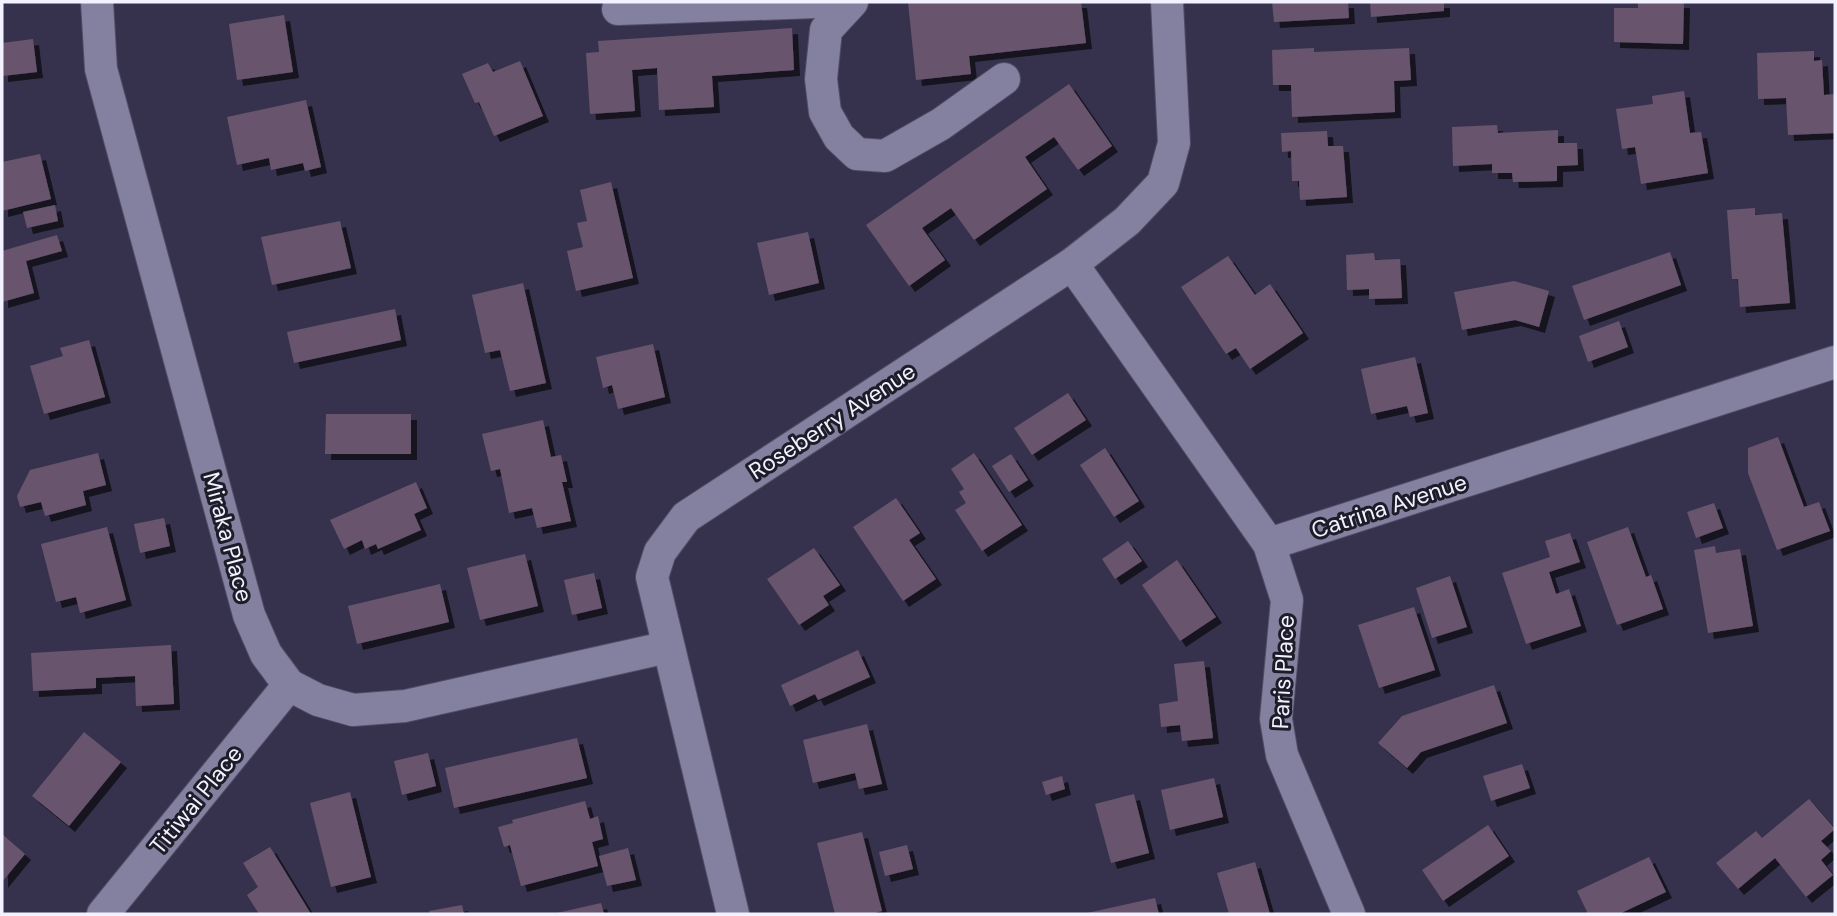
<svg xmlns="http://www.w3.org/2000/svg" width="1837" height="916" viewBox="0 0 1837 916" font-family="'DM Sans',sans-serif">
	<defs>
		<filter id="shadow"><feDropShadow dx="6" dy="6" stdDeviation="0" flood-color="#0009"/></filter>
	</defs>
	<rect width="100%" height="100%" fill="#36324d"/>
	<g fill="#68546d" filter="url(#shadow)">
		<path d="M908,2H1081L1086,43L969,56L971,74L916,80Z"/>
		<path d="M1272,2H1348L1349,18L1274,22Z"/>
		<path d="M1370,2H1444V11L1371,17Z"/>
		<path d="M1638,2H1684L1683,44L1614,42V8H1638Z"/>
		<path d="M284,15L293,72L237,80L229,24Z"/>
		<path d="M792,28L794,70L712,76L714,107L659,110L657,68L632,70L635,111L590,114L586,53L599,52L598,41Z"/>
		<path d="M33,39L37,72L2,76V43Z"/>
		<path d="M1314,48V52L1409,48L1411,80L1394,81L1395,112L1292,117L1291,85H1273L1272,50Z"/>
		<path d="M1814,51V61L1822,60L1824,95L1835,94V133L1788,135L1786,98L1758,99L1757,53Z"/>
		<path d="M520,61L543,116L494,136L479,102L475,103L462,74L488,63L493,72Z"/>
		<path d="M1069,84L1112,146L1078,170L1054,137L1025,157L1047,189L974,240L951,208L922,228L945,260L909,286L866,225Z"/>
		<path d="M1684,91L1690,133L1701,132L1708,173L1641,184L1635,147L1622,149L1616,109L1653,104L1652,96Z"/>
		<path d="M306,100L321,167L305,171L303,163L271,170L269,158L237,165L227,117Z"/>
		<path d="M1497,125L1498,133L1558,130V143H1577L1578,165L1557,166V181L1513,182L1512,173H1492V164L1453,166L1452,127Z"/>
		<path d="M1327,131L1328,146H1343L1347,197L1300,200L1299,181H1292L1291,151L1282,152L1281,133Z"/>
		<path d="M40,154L51,199L2,211V162Z"/>
		<path d="M611,182L633,278L576,291L567,251L583,247L577,223L587,221L580,190Z"/>
		<path d="M55,205L58,221L27,228L23,212Z"/>
		<path d="M1755,208V215L1782,213L1790,303L1740,307L1738,279H1732L1727,210Z"/>
		<path d="M340,221L351,268L272,285L261,237Z"/>
		<path d="M808,232L819,283L769,295L757,243Z"/>
		<path d="M57,235L62,251L26,261L34,293L2,302V251Z"/>
		<path d="M1670,252L1681,285L1584,320L1572,286Z"/>
		<path d="M1374,253L1375,260L1400,259L1402,298L1369,299V289L1347,290L1346,255Z"/>
		<path d="M1228,256L1255,295L1270,284L1303,333L1250,369L1236,348L1226,354L1181,287Z"/>
		<path d="M1514,281L1549,291L1539,327L1515,320L1462,330L1454,292Z"/>
		<path d="M523,283L546,383L510,391L500,350L485,353L472,295Z"/>
		<path d="M395,309L401,340L294,363L287,332Z"/>
		<path d="M1619,321L1628,347L1588,362L1579,336Z"/>
		<path d="M89,340L105,397L44,414L30,366L63,356L60,348Z"/>
		<path d="M653,344L665,397L618,409L612,385L603,388L596,357Z"/>
		<path d="M1415,357L1428,413L1410,417L1407,406L1371,414L1361,369Z"/>
		<path d="M1068,393L1086,420L1032,455L1014,428Z"/>
		<path d="M326,414H411V454H325Z"/>
		<path d="M543,420L551,457L561,455L567,482H562L571,521L537,528L532,508L509,513L500,469L491,471L482,434Z"/>
		<path d="M1778,437L1804,507L1819,502L1830,531L1777,550L1748,473V448Z"/>
		<path d="M1105,448L1139,501L1114,517L1080,465Z"/>
		<path d="M98,453L106,485L83,491L86,505L45,516L41,502L20,507L17,496L30,470Z"/>
		<path d="M974,453L1022,525L982,551L955,510L966,503L959,492L964,489L951,469Z"/>
		<path d="M1011,454L1028,480L1009,492L992,466Z"/>
		<path d="M416,482L427,508L414,514L421,530L378,549L376,544L365,549L362,540L344,549L330,520Z"/>
		<path d="M896,498L920,533L909,540L936,579L903,601L853,527Z"/>
		<path d="M1714,503L1723,528L1696,538L1687,512Z"/>
		<path d="M164,518L170,546L140,553L134,524Z"/>
		<path d="M107,527L126,600L80,613L76,597L56,602L41,544Z"/>
		<path d="M1628,527L1646,577L1651,575L1663,609L1617,625L1587,542Z"/>
		<path d="M1570,533L1580,562L1549,572L1556,594L1569,589L1581,626L1526,644L1502,573L1550,557L1545,541Z"/>
		<path d="M1128,541L1142,561L1115,579L1102,559Z"/>
		<path d="M1715,546L1716,553L1740,549L1753,626L1708,633L1694,550Z"/>
		<path d="M814,548L840,585L823,596L829,605L799,625L767,579Z"/>
		<path d="M525,554L538,606L480,620L467,568Z"/>
		<path d="M1177,560L1216,617L1180,641L1142,585Z"/>
		<path d="M594,573L602,608L572,615L564,580Z"/>
		<path d="M1450,576L1467,627L1432,638L1416,588Z"/>
		<path d="M440,584L449,622L357,644L348,606Z"/>
		<path d="M1414,607L1435,670L1379,688L1358,625Z"/>
		<path d="M171,645L174,704L136,706L135,676L96,678V688L33,691L31,653Z"/>
		<path d="M858,650L870,677L818,700L815,694L790,706L781,685Z"/>
		<path d="M1204,661L1213,738L1182,741L1180,725L1161,727L1159,704L1178,701L1174,664Z"/>
		<path d="M1494,685L1507,723L1421,752L1407,768L1378,743L1402,716Z"/>
		<path d="M867,724L882,784L859,789L855,773L813,783L803,740Z"/>
		<path d="M84,732L121,762L69,826L32,796Z"/>
		<path d="M577,738L587,778L454,808L445,768Z"/>
		<path d="M428,753L436,786L402,795L394,761Z"/>
		<path d="M1522,764L1530,788L1491,801L1483,776Z"/>
		<path d="M1062,776L1065,789L1046,795L1042,782Z"/>
		<path d="M1214,778L1223,817L1170,830L1161,790Z"/>
		<path d="M350,792L371,877L331,887L310,803Z"/>
		<path d="M1134,794L1149,853L1111,863L1095,804Z"/>
		<path d="M1809,799L1835,829L1821,841L1831,851L1821,860L1833,875L1806,897L1775,858L1738,889L1716,863L1756,831L1762,838Z"/>
		<path d="M585,801L590,819L598,816L603,839L592,842L598,866L521,886L510,845L504,847L498,827L513,823L512,820Z"/>
		<path d="M1488,825L1509,856L1443,901L1422,870Z"/>
		<path d="M862,832L882,911L870,914H835L817,843Z"/>
		<path d="M2,834L25,854L2,882Z"/>
		<path d="M907,845L913,869L885,876L879,852Z"/>
		<path d="M270,847L311,914H259L247,895L258,887L243,863Z"/>
		<path d="M628,848L636,880L607,886L599,856Z"/>
		<path d="M1649,857L1666,892L1619,914H1588L1577,891Z"/>
		<path d="M1255,862L1270,914H1229L1217,873Z"/>
		<path d="M1155,898L1159,914H1087V913Z"/>
		<path d="M601,903L604,914H558L557,913Z"/>
		<path d="M462,905L464,914H430L429,911Z"/>
	</g>
	<g fill="none" stroke-linecap="round" stroke-linejoin="round">
		<defs>
			<g id="street">
				<path d="M97,2L101,69L249,615L266,654L289,685L318,700L353,710L405,706L668,647"/>
				<path d="M852,2L826,30L821,79L825,112L839,137L857,154L885,156L941,124L1004,79"/>
				<path d="M618,9L816,2"/>
				<path d="M1072,264L1269,544L1287,600L1276,719L1282,755L1349,914"/>
				<path d="M1269,544L1835,362"/>
				<path d="M103,914L289,685"/>
				<path d="M733,914L652,577L660,552L686,517L1072,264L1127,221L1163,183L1174,143L1167,2"/>
			</g>
		</defs>
		<use href="#street" stroke="#514d64" stroke-width="34"/>
		<use href="#street" stroke="#8380a0" stroke-width="32"/>
	</g>
	<g text-anchor="middle" dominant-baseline="central" stroke-width="6" stroke-linejoin="round" paint-order="stroke">
		<g font-size="23" fill="#f2f1ff" stroke="#1d1c28">
			<text transform="translate(832 421) rotate(-33)">Roseberry Avenue</text>
			<text transform="translate(1389 506) rotate(-18)">Catrina Avenue</text>
			<text transform="translate(228 537) rotate(75)">Miraka Place</text>
			<text transform="translate(1283 672) rotate(-87)">Paris Place</text>
			<text transform="translate(196 800) rotate(-51)">Titiwai Place</text>
		</g>
	</g>
	<rect width="1837" height="916" fill="none" stroke="#f2f1ff" stroke-width="7"/>
</svg>
